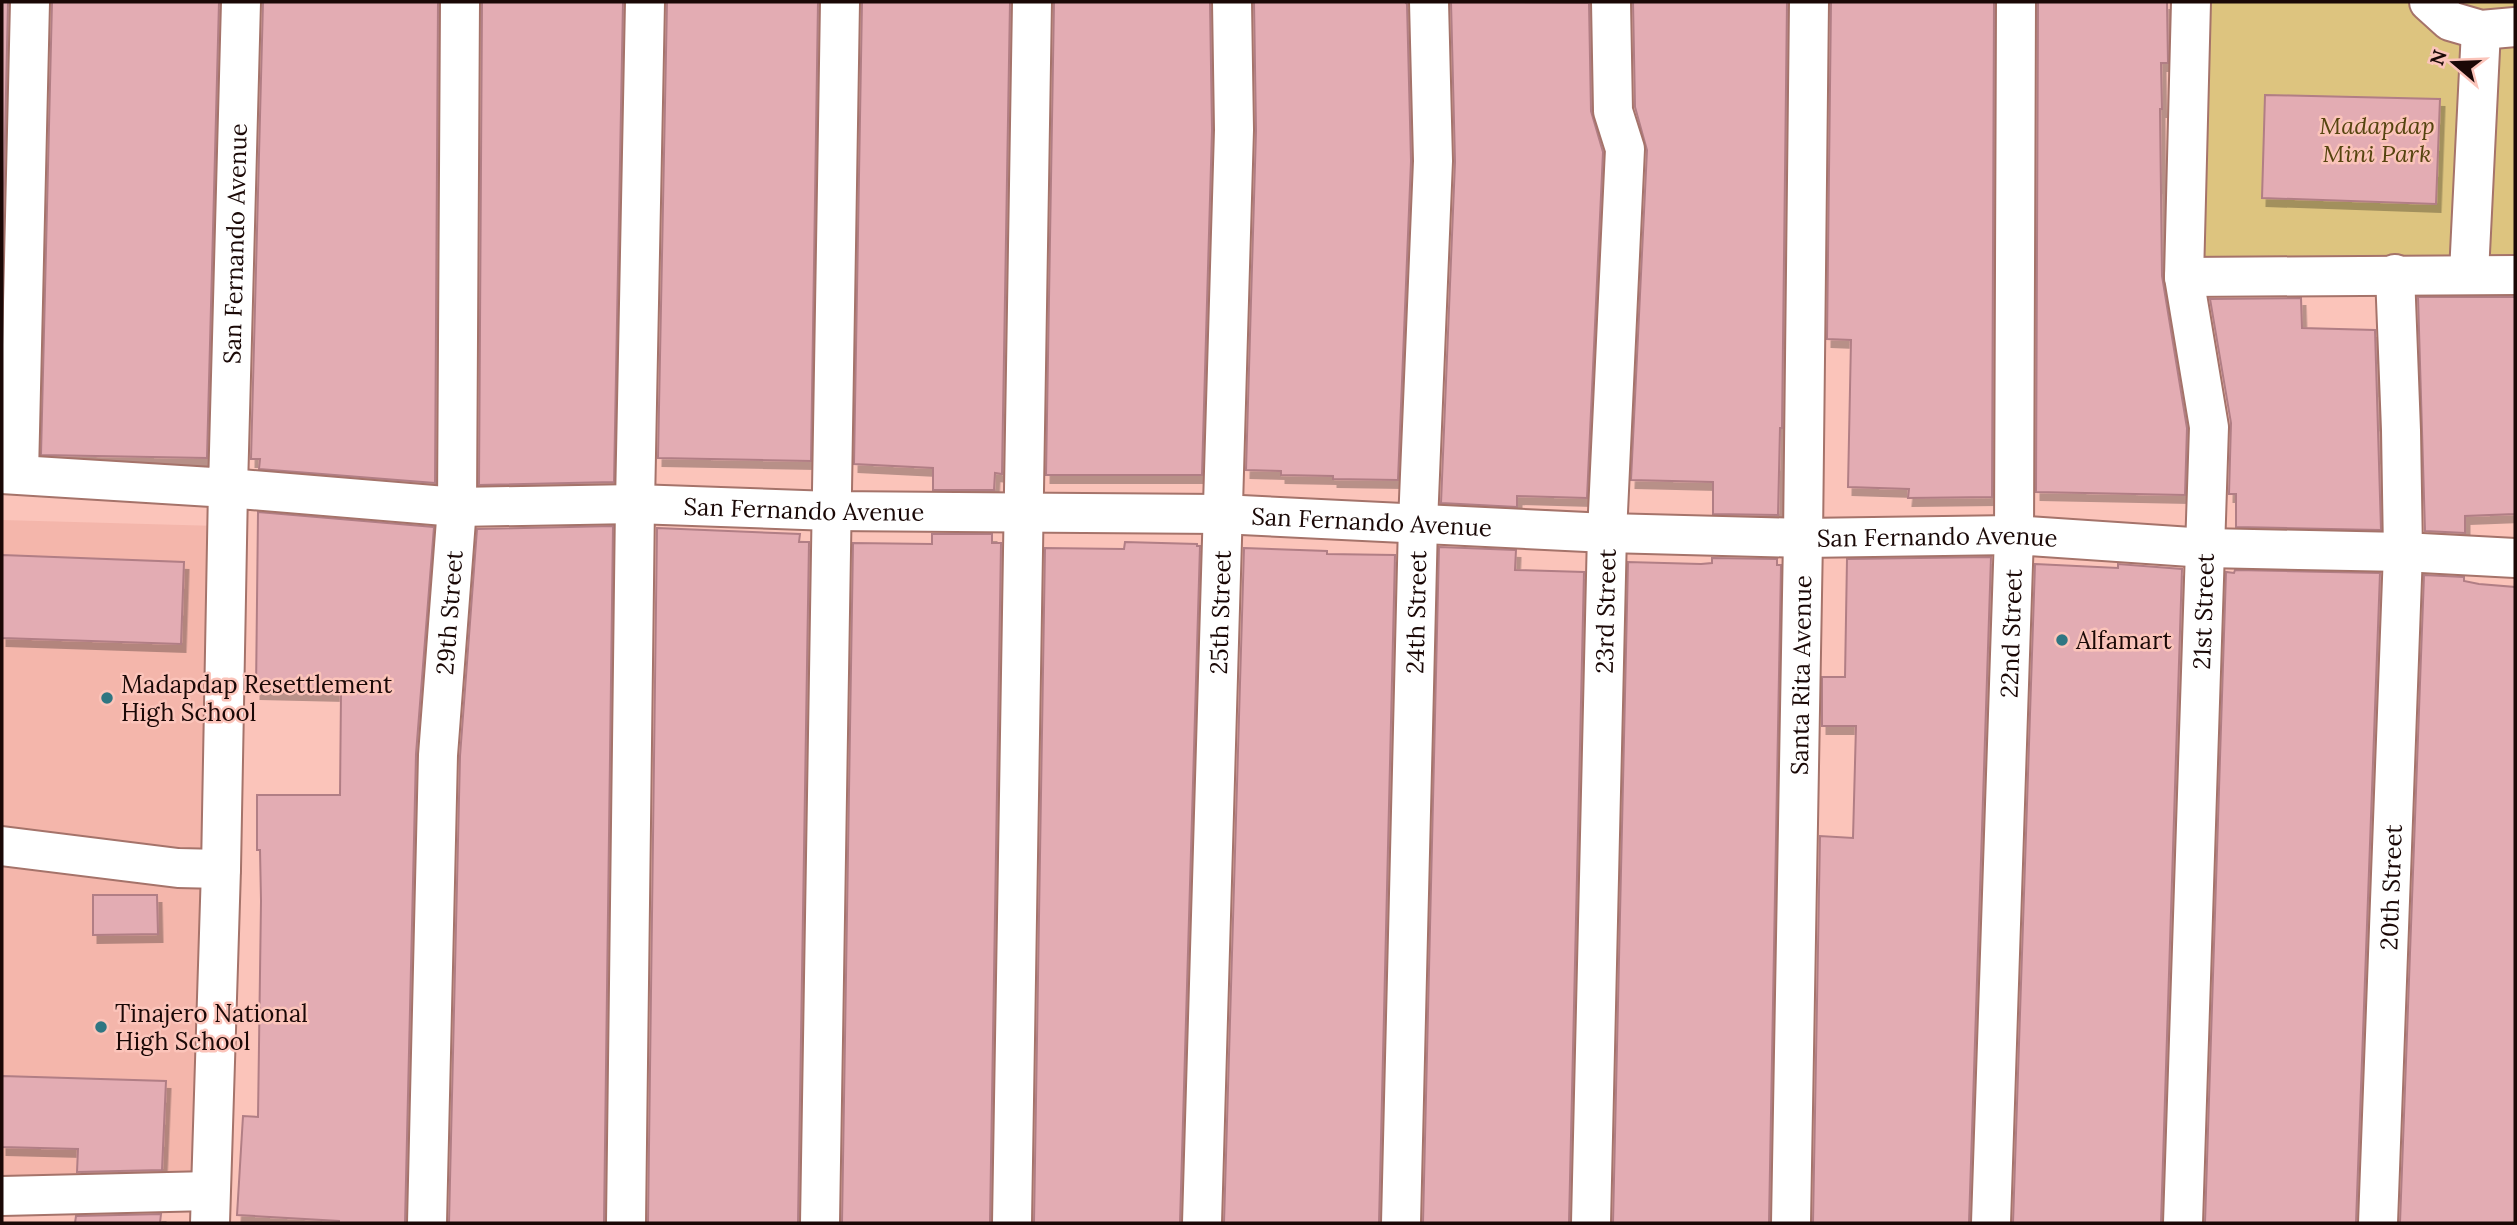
<svg xmlns="http://www.w3.org/2000/svg" width="2517" height="1225" viewBox="0 0 2517 1225" font-family="Lora,serif">
	<defs>
		<filter id="shadow"><feDropShadow dx="4.5" dy="8" stdDeviation="0" flood-color="#0004"/></filter>
	</defs>
	<rect width="100%" height="100%" fill="#fbc4ba"/>
	<path fill="#f4b6ab" d="M2,520L218,526L196,1183L2,1178Z"/>
	<path fill="#ddc47f" d="M2191,2H2515V279L2184,277Z"/>
	<g fill="#e3acb3" stroke="#b17e85" stroke-width="2" filter="url(#shadow)">
		<path d="M2,2H8L2,275Z"/>
		<path d="M52,2H219L207,458L41,455Z"/>
		<path d="M263,2H438L435,483L259,469L260,459H251Z"/>
		<path d="M482,2H623L614,482L479,485Z"/>
		<path d="M667,2H818L811,461L658,458Z"/>
		<path d="M862,2H1010L1002,474L995,473L994,490H933V468L854,464Z"/>
		<path d="M1054,2H1210L1212,130L1202,475H1046Z"/>
		<path d="M1254,2H1405L1407,4L1411,161L1398,480L1333,479V476L1281,475V471L1246,470L1256,131Z"/>
		<path d="M1451,2L1589,3L1591,111L1603,152L1587,498L1517,496V507L1441,503L1455,162Z"/>
		<path d="M1633,2H1787L1782,428H1780L1778,515L1713,514V482L1631,480L1647,150L1635,107Z"/>
		<path d="M1831,2H1994L1992,497L1908,498L1909,489L1848,487L1851,340L1827,339Z"/>
		<path d="M2038,2H2167L2168,63H2161L2162,109H2160L2162,276L2187,428L2185,495L2036,492Z"/>
		<path d="M2265,95L2440,99L2436,204L2262,198Z"/>
		<path d="M2418,297H2515V514L2465,516V533L2425,531Z"/>
		<path d="M2301,298L2302,328L2375,330L2381,530L2236,527V494H2229L2231,423L2210,299Z"/>
		<path d="M258,512L434,527L416,754L405,1223H339V1221L237,1215L243,1116L258,1117L261,901L260,850H257V795H340L341,693L256,691Z"/>
		<path d="M613,526L604,1223H449L460,756L477,529Z"/>
		<path d="M657,528L800,534L799,542H809L798,1223H648Z"/>
		<path d="M932,534H992V543H1001L990,1223H842L853,543L932,544Z"/>
		<path d="M1125,542L1197,544V546H1200L1180,1223H1034L1045,548L1124,549Z"/>
		<path d="M1439,547L1516,550L1515,570L1584,572L1569,1223H1423Z"/>
		<path d="M1244,548L1327,551V554L1395,555L1379,1223H1224Z"/>
		<path d="M2,555L184,562L181,644L2,638Z"/>
		<path d="M1991,557L1969,1223H1813L1820,836L1853,838L1856,726H1822V677H1845L1847,559Z"/>
		<path d="M1712,558L1777,559V565H1781L1769,1223H1613L1628,562L1701,564L1712,563Z"/>
		<path d="M2035,564L2118,568V564L2182,569L2161,1223H2013Z"/>
		<path d="M2235,570L2380,573L2356,1223H2205L2226,572L2234,573Z"/>
		<path d="M2424,575L2464,577V581L2479,584L2515,587V1223H2400Z"/>
		<path d="M93,895H157L158,934L93,935Z"/>
		<path d="M2,1076L166,1081L162,1170L77,1172L78,1149L2,1147Z"/>
		<path d="M161,1214L160,1223H75L76,1216Z"/>
	</g>
	<g fill="none" stroke-linecap="round" stroke-linejoin="round">
		<defs>
			<g id="minor">
				<path d="M2429,2L2450,21L2481,30L2515,27"/>
				<path d="M2469,273L2481,30"/>
				<path d="M2184,277L2515,275"/>
				<path id="s1" d="M2,474L228,488L241,2"/>
				<path d="M19,474L30,2"/>
				<path d="M2,846L178,868L221,869"/>
				<path d="M2,1196L210,1191"/>
				<path id="s2" d="M427,1223L438,755L457,507L460,2"/>
				<path d="M626,1223L635,504L645,2"/>
				<path d="M820,1223L840,2"/>
				<path d="M1012,1223L1032,2"/>
				<path id="s3" d="M1202,1223L1234,130L1232,2"/>
				<path id="s4" d="M1401,1223L1418,523L1433,161L1429,2"/>
				<path id="s5" d="M1591,1223L1607,533L1625,149L1613,111L1611,2"/>
				<path id="s6" d="M1791,1223L1803,538L1809,2"/>
				<path id="s7" d="M1991,1223L2014,535L2016,2"/>
				<path id="s8" d="M2183,1223L2209,427L2184,277L2191,2"/>
				<path id="s9" d="M2378,1223L2403,552L2401,430L2395,274"/>
			</g>
			<g id="major">
				<path id="s10" d="M210,1223L221,869L228,488L457,507L635,504L831,511L1221,514L1607,533L1803,538L2014,535L2206,548L2403,552L2515,558"/>
			</g>
		</defs>
		<use href="#minor" stroke="#a5736a" stroke-width="42"/>
		<use href="#major" stroke="#a5736a" stroke-width="42"/>
		<use href="#minor" stroke="#fff" stroke-width="38"/>
		<use href="#major" stroke="#fff" stroke-width="38"/>
	</g>
	<g fill="#2f7682" stroke="#fbc4ba" stroke-width="2.5">
		<circle cx="2062" cy="640" r="7"/>
		<circle cx="107" cy="698" r="7"/>
		<circle cx="101" cy="1027" r="7"/>
	</g>
	<g text-anchor="middle" dominant-baseline="central" stroke-width="5" stroke-linejoin="round" paint-order="stroke">
		<g font-size="24" font-style="italic" fill="#55440f" stroke="#fbc4ba">
			<text x="2377" y="125">Madapdap<tspan x="2377" dy="28">Mini Park</tspan></text>
		</g>
		<g font-size="24" fill="#1a0806" stroke="#fbc4ba">
			<text stroke="none"><textPath href="#s1" startOffset="471">San Fernando Avenue</textPath></text>
			<text stroke="none"><textPath href="#s10" startOffset="1312">San Fernando Avenue</textPath></text>
			<text stroke="none"><textPath href="#s10" startOffset="1880">San Fernando Avenue</textPath></text>
			<text stroke="none"><textPath href="#s10" startOffset="2446">San Fernando Avenue</textPath></text>
			<text stroke="none"><textPath href="#s5" startOffset="612">23rd Street</textPath></text>
			<text stroke="none"><textPath href="#s3" startOffset="611">25th Street</textPath></text>
			<text stroke="none"><textPath href="#s4" startOffset="611">24th Street</textPath></text>
			<text stroke="none"><textPath href="#s8" startOffset="612">21st Street</textPath></text>
			<text stroke="none"><textPath href="#s2" startOffset="611">29th Street</textPath></text>
			<text stroke="none"><textPath href="#s7" startOffset="590">22nd Street</textPath></text>
			<text stroke="none"><textPath href="#s6" startOffset="548">Santa Rita Avenue</textPath></text>
			<text stroke="none"><textPath href="#s9" startOffset="336">20th Street</textPath></text>
		</g>
		<g font-size="24" fill="#1a0806" stroke="#fbc4ba" text-anchor="start">
			<text x="2076" y="640">Alfamart</text>
			<text x="121" y="684">Madapdap Resettlement<tspan x="121" dy="28">High School</tspan></text>
			<text x="115" y="1013">Tinajero National<tspan x="115" dy="28">High School</tspan></text>
		</g>
	</g>
	<rect width="2517" height="1225" fill="none" stroke="#1a0806" stroke-width="7"/>
	<g transform="translate(2454 63) rotate(289)" stroke="#fbc4ba" stroke-width="5" paint-order="stroke">
	<path d="M0-5L12 26L0 18L-12 26Z" fill="#1a0806"/>
	<text y="-10" font-size="19" font-weight="bold" text-anchor="middle" fill="#1a0806">N</text>
	</g>
</svg>
